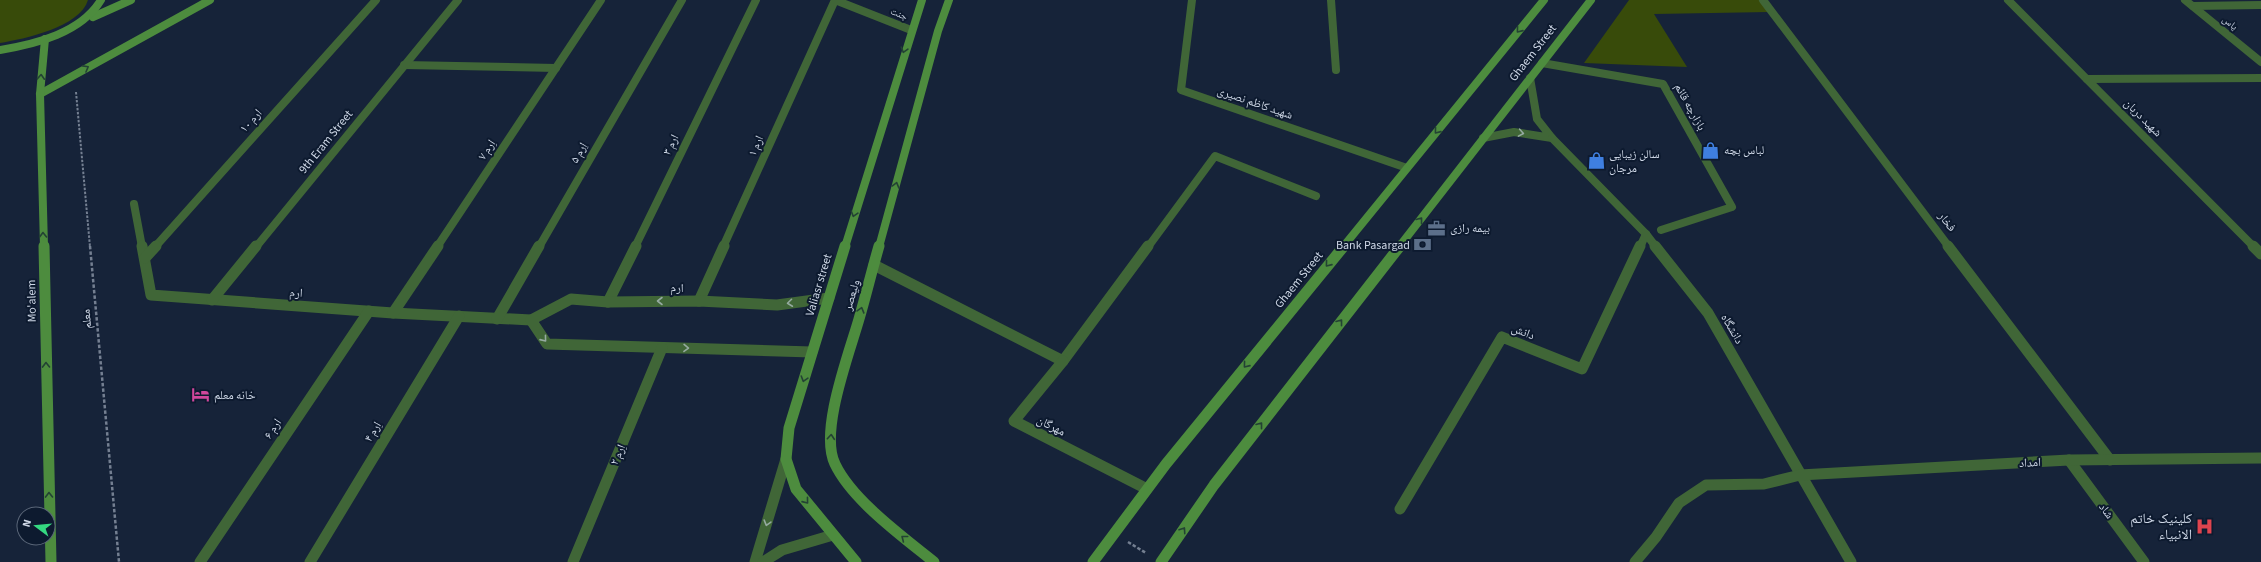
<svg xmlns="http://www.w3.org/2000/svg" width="2261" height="562" viewBox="0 0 2261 562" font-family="'Source Sans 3','Noto Naskh Arabic',sans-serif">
	<rect width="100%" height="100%" fill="#162339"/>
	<g fill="#384b0a">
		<path d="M0,0H88C80,27 24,39 0,43Z"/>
		<path d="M1629,0H1760L1769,12L1654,14L1687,67L1584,63Z"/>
	</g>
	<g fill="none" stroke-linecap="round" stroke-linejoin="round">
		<path stroke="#747f91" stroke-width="2" stroke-dasharray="2.5 1.5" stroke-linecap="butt" d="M76,92L90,247"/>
		<g stroke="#747f91" stroke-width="2.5" stroke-dasharray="3.5 2" stroke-linecap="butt">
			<path d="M90,246L119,562"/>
			<path d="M1128,542L1146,553"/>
		</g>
		<g stroke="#406637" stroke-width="8">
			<path d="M1148,247L1215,156L1316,196"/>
			<path d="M1640,247L1646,234"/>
		</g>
		<g stroke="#406637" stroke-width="11">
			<path d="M874,265L1063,361L1148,246"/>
			<path d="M1400,509L1502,337L1582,369L1640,246"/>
		</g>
		<g stroke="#406637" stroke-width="8">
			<path d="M1192,0L1181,90L1407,168"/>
			<path d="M1331,0L1336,70"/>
			<path d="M1763,0L1949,247"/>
			<path d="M2008,0L2254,247"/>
			<path d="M2185,0L2261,62"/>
			<path d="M2193,6L2261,5"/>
			<path d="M1542,63L1663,84L1732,207L1661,230"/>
			<path d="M404,65L556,68"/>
			<path d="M2087,79L2261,78"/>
			<path d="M1483,138L1514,132L1552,138L1537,119L1530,78"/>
			<path d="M1552,138L1646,234L1656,247"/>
			<path d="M134,204L142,247"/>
			<path d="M155,247L376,0"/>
			<path d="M256,247L458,0"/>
			<path d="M437,247L601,0"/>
			<path d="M539,247L682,0"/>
			<path d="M635,247L756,0"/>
			<path d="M723,247L835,0L911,30"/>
		</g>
		<g stroke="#406637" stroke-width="11">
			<path d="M142,246L151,295L393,313L531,320"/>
			<path d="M1655,246L1708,313L1851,562"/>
			<path d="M1948,246L2110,460"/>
			<path d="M2253,246L2261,254"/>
			<path d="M145,258L156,246"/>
			<path d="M212,300L256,246"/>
			<path d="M699,301L724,246"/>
			<path d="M608,302L636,246"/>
			<path d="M393,313L438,246"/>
			<path d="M497,319L539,246"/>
			<path d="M812,352L547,344L531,320L571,299L608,302L699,301L777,305L829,298"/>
			<path d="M1063,361L1014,421L1147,489"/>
			<path d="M2069,460L2144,562"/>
			<path d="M200,562L369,311"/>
			<path d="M310,562L459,316"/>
			<path d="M573,562L662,348"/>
			<path d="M755,562L786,459"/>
			<path d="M763,562L782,550L833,535"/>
			<path d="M1635,562L1656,537L1679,503L1706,485L1764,484L1800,475L2069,460L2261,458"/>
		</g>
		<g stroke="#4d8c3e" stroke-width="8">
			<path d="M93,17L131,0"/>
			<path d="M0,50C36,44 81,33 101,0"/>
			<path d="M40,94L210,0"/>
			<path d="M44,247L40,94L45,39"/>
			<path d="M845,247L922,0"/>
			<path d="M879,247L938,31L949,0"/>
			<path d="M1343,247L1544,0"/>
			<path d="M1399,247L1591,0"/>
		</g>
		<g stroke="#4d8c3e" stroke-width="11">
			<path d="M44,246L51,562"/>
			<path d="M845,246L789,428L786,459L796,489L856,562"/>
			<path d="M879,246C872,270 866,295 859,319C849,354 819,432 835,464C852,500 903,537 934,562"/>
			<path d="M1093,562L1166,464L1344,246"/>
			<path d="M1161,562L1214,485L1400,246"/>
		</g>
	</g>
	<defs><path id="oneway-chevron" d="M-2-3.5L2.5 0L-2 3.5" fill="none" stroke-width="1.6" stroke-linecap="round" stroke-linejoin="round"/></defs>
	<g stroke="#234234">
		<use href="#oneway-chevron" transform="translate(1519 30) rotate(129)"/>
		<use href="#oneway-chevron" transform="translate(904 50) rotate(107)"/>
		<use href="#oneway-chevron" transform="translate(86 68) rotate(-29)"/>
		<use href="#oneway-chevron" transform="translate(41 77) rotate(-87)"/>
		<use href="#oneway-chevron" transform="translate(1437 131) rotate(129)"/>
		<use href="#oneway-chevron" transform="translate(896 185) rotate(-75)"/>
		<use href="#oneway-chevron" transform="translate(854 214) rotate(107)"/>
		<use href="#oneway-chevron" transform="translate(1420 220) rotate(-52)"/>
		<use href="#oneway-chevron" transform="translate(43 235) rotate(-91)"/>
		<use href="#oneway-chevron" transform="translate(1328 264) rotate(129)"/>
		<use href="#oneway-chevron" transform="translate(861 310) rotate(-74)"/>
		<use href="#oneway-chevron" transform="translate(1340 322) rotate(-52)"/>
		<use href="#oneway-chevron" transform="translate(46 365) rotate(-91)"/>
		<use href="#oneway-chevron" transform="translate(1246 365) rotate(129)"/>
		<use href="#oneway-chevron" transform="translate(804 379) rotate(107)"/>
		<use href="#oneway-chevron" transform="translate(1260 425) rotate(-52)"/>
		<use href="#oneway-chevron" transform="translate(831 437) rotate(-85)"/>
		<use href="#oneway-chevron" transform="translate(49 495) rotate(-91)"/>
		<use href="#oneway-chevron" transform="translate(806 501) rotate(51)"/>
		<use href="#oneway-chevron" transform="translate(1183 530) rotate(-56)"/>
		<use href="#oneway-chevron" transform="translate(904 538) rotate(-142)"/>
	</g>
	<g stroke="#95aaa0">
		<use href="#oneway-chevron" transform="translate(1521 133) rotate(10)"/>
		<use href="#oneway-chevron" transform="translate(660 301) rotate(180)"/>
		<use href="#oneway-chevron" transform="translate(790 303) rotate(173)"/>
		<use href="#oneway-chevron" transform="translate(544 339) rotate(51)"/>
		<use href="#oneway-chevron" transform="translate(686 348) rotate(1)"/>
		<use href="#oneway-chevron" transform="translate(767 523) rotate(106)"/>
	</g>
	<defs>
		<symbol id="shop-bare" viewBox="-9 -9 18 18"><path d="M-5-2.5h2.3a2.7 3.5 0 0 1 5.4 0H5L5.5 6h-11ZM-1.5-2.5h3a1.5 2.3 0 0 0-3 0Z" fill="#3f7fe0" stroke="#0d1a2f" stroke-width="2.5" paint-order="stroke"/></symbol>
		<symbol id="office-bare" viewBox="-9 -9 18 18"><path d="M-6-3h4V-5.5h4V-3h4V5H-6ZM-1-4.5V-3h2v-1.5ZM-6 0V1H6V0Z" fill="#5c6f8a" stroke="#0d1a2f" stroke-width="2.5" paint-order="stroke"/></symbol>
		<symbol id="bank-bare" viewBox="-9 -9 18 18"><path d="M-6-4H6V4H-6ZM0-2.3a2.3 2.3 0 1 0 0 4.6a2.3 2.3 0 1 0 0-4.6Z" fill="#5c6f8a" stroke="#0d1a2f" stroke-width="2.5" paint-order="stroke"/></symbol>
		<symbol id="hotel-bare" viewBox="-9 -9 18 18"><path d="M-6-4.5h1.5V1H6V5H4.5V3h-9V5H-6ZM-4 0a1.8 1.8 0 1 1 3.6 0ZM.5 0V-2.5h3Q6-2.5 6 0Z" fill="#d1479c" stroke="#0d1a2f" stroke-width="2.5" paint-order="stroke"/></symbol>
		<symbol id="hospital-bare" viewBox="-9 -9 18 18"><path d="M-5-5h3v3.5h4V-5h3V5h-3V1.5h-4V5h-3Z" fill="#e0444e" stroke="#0d1a2f" stroke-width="2.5" paint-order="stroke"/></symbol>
	</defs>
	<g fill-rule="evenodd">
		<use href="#shop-bare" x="1698" y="138" width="25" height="25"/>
		<use href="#shop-bare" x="1584" y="148" width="25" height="25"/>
		<use href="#office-bare" x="1424" y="216" width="25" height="25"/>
		<use href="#bank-bare" x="1410" y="232" width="25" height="25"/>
		<use href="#hotel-bare" x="188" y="382" width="25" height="25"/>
		<use href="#hospital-bare" x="2192" y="514" width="25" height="25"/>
	</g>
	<g text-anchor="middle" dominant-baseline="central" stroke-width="4" stroke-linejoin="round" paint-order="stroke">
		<g font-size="10" fill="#ced7e6" stroke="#0d1a2f">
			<text transform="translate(899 14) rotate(22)">جنت</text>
			<text transform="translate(2230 23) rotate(39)">یاس</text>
		</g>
		<g font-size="12" fill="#ced7e6" stroke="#0d1a2f">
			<text transform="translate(1533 53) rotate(-52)">Ghaem Street</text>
			<text transform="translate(1255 103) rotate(19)">شهید کاظم نصیری</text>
			<text transform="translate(1690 107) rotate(61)">بازارچه قائم</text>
			<text transform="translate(2143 118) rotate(45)">شهید دربان</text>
			<text transform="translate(251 121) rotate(-48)">ارم ۱۰</text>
			<text transform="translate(326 142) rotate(-51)">9th Eram Street</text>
			<text transform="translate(671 145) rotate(-64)">ارم ۳</text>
			<text transform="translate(756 146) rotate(-66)">ارم ۱</text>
			<text transform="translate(487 150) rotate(-56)">اِرم ۷</text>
			<text transform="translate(579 153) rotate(-60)">اِرم ۵</text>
			<text transform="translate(1947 222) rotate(53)">فخار</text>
			<text transform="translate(1299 280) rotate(-51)">Ghaem Street</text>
			<text transform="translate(819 285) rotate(-73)">Valiasr street</text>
			<text x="677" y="288">ارم</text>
			<text transform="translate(296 293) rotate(4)">ارم</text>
			<text transform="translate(852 295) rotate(-74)">ولیعصر</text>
			<text transform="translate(32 301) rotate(-91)">Mo'alem</text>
			<text transform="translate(87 319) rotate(-95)">معلم</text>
			<text transform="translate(1732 329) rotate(60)">دانشگاه</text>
			<text transform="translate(1523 332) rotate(21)">دانش</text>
			<text transform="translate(1051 426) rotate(27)">مهرگان</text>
			<text transform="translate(273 429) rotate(-56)">ارم ۶</text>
			<text transform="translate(373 432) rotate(-59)">اِرم ۴</text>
			<text transform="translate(618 455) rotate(-67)">اِرم ۲</text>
			<text transform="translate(2030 463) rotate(-3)">امداد</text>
			<text transform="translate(2106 511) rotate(53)">شاد</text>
		</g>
		<g font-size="12" fill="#ced7e6" stroke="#0d1a2f" text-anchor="start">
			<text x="1724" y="150">لباس بچه</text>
			<text x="1609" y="154">سالن زیبایی<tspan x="1609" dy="14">مرجان</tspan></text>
			<text x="1450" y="228">بیمه رازی</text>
			<text x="1410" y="245" text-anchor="end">Bank Pasargad</text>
			<text x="214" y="395">خانه معلم</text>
		</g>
		<g font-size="14" fill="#ced7e6" stroke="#0d1a2f" text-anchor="end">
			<text x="2192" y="519">کلینیک خاتم<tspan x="2192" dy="16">الانبیاء</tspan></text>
		</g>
	</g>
	<g transform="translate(36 526) rotate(286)"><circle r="19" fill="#0d1a2f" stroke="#5a6678"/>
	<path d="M0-3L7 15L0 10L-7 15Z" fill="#35d881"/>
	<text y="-6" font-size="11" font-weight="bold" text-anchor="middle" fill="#ced7e6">N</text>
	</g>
</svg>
